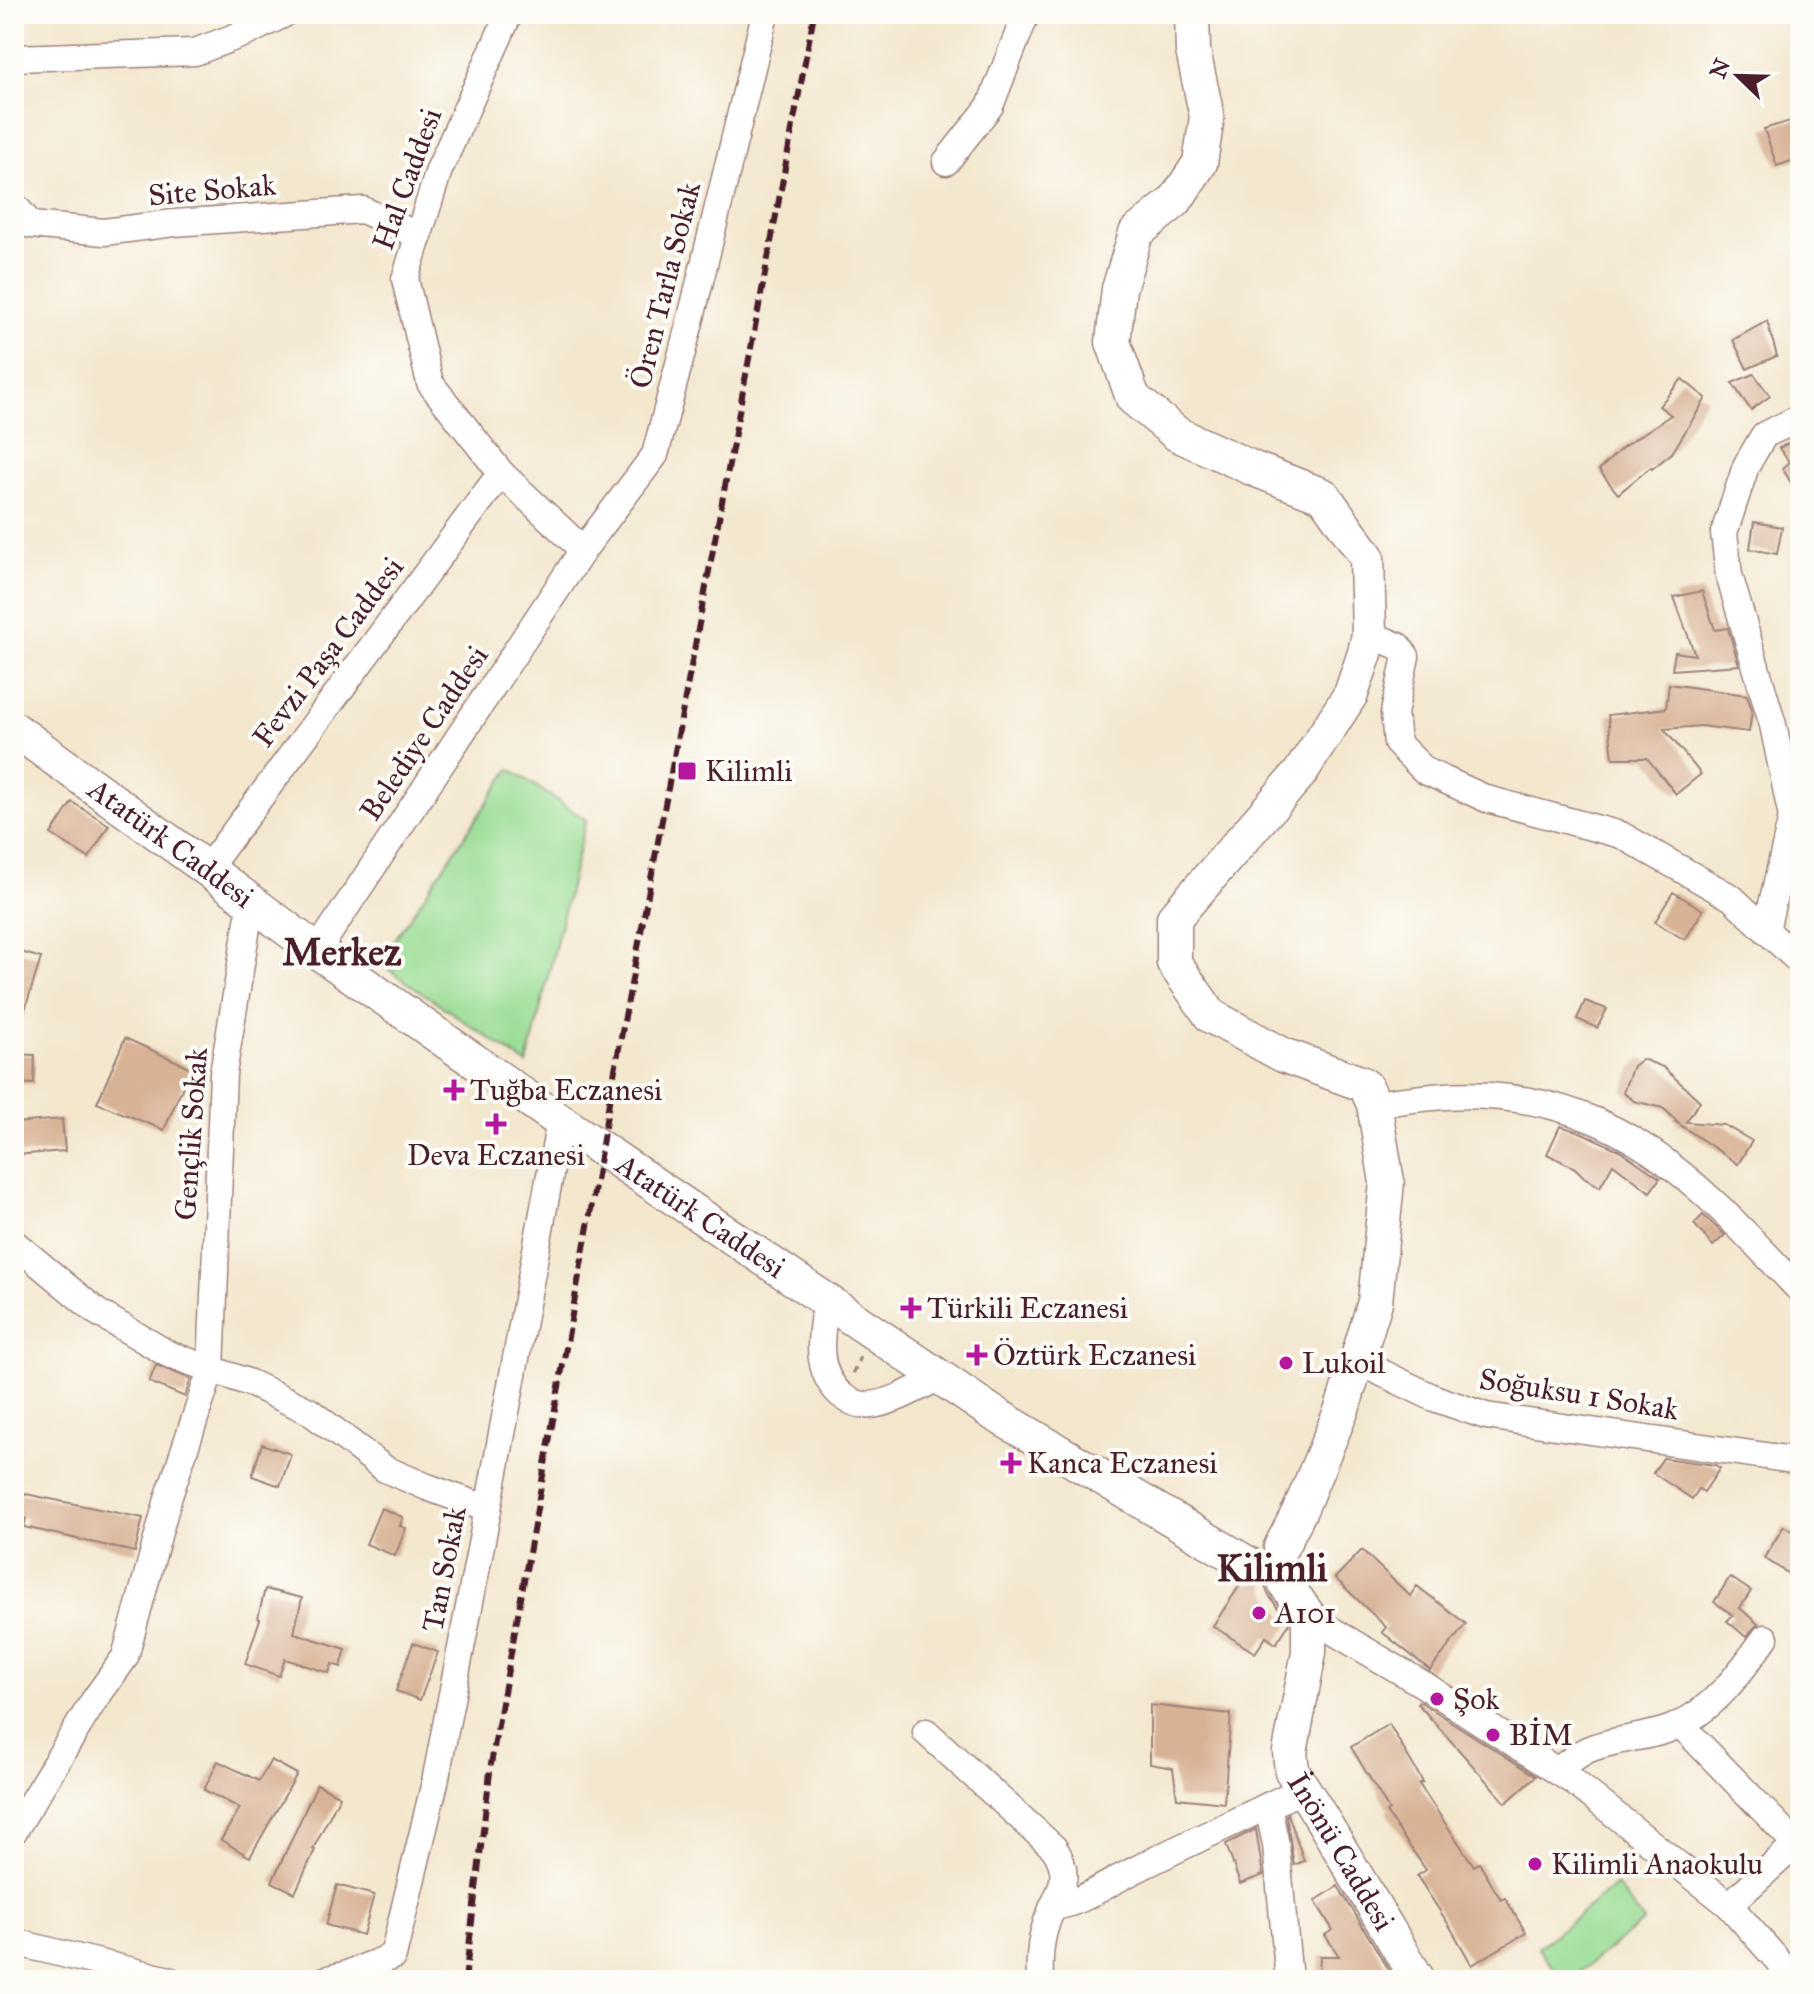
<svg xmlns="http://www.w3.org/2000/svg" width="1814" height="1994" viewBox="0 0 1814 1994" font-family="'IM FELL Great Primer',serif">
	<rect width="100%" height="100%" fill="#fdfcf7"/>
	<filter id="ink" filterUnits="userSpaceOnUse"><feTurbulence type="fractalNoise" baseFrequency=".0125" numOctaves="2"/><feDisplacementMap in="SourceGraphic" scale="16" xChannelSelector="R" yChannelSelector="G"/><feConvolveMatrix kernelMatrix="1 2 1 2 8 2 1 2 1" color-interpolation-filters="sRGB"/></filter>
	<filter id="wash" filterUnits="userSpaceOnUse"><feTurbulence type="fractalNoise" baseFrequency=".006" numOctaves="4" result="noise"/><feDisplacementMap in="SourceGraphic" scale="32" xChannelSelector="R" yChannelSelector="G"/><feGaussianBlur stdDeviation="1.8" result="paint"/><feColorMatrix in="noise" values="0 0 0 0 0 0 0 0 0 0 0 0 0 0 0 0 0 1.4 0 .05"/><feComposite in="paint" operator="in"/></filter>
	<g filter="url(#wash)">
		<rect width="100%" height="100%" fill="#f3e7ce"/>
		<g fill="#9add94" stroke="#727e60" stroke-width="2">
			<path d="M510,769L586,820L527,1064L379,963Z"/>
			<path d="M1616,1885L1644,1921L1570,1980H1563L1538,1948Z"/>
		</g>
		<g id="blocks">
			<g fill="#d8b295">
				<path d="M1800,118V158L1777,166L1764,129Z"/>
				<path d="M1767,321L1777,356L1747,369L1733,340Z"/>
				<path d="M1754,374L1770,396L1751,410L1732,383Z"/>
				<path d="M1682,379L1706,398L1672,453L1652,469L1651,467L1618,494L1599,470L1623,447L1671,415L1659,406Z"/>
				<path d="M1800,437V497L1782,468L1789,462L1779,448Z"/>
				<path d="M1754,522L1782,527L1777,554L1750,549Z"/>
				<path d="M1702,591L1715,630L1728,628L1739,665L1672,670L1675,652L1695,655L1674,597Z"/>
				<path d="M1669,684L1747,695L1752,710L1749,732L1701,726L1664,729L1701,774L1676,794L1647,758H1613L1608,715L1666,708Z"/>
				<path d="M72,802L109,825L89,858L51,834Z"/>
				<path d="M1673,892L1703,910L1685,940L1655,922Z"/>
				<path d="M14,950L41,958L18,1032H14Z"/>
				<path d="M1585,1001L1607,1009L1597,1028L1577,1019Z"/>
				<path d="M125,1038L191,1068L164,1130L97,1103Z"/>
				<path d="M14,1054L35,1055L34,1084L14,1083Z"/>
				<path d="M1642,1059L1663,1067L1700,1101L1686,1122L1724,1125L1752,1141L1738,1164L1676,1122H1678L1663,1108L1634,1101L1623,1092L1633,1066Z"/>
				<path d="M62,1119L65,1151L14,1155V1123Z"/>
				<path d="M1560,1126L1580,1132L1619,1150L1660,1178L1650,1192L1613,1164L1600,1187L1584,1177L1575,1168L1547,1154Z"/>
				<path d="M1703,1215L1725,1235L1713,1246L1694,1224Z"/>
				<path d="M156,1365L191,1379L185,1397L149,1382Z"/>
				<path d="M262,1444L291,1454L280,1486L252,1476Z"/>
				<path d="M1663,1458L1715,1465L1720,1468L1704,1492L1699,1489L1692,1499L1653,1473Z"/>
				<path d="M21,1493L143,1518L135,1552L24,1527L26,1518L16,1516Z"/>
				<path d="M381,1508L403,1517L400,1526L406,1528L395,1556L366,1544Z"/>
				<path d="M1784,1526L1800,1536V1581L1764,1558Z"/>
				<path d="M1362,1550L1410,1596L1417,1586L1466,1624L1430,1670L1382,1632L1386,1627L1335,1578Z"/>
				<path d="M1265,1575L1267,1576L1265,1586L1268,1594L1289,1624L1276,1644L1266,1637L1255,1653L1213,1626L1242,1582L1249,1584L1257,1582Z"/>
				<path d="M1730,1577L1751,1591L1740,1608L1758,1624L1746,1637L1727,1621L1733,1615L1714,1602Z"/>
				<path d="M265,1589L302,1598L294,1633L346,1649L341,1667L332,1664L329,1673L285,1659L279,1676L245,1664L260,1619L258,1618Z"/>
				<path d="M413,1643L438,1652L420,1700L396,1691Z"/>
				<path d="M1419,1701L1536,1776L1506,1803L1417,1703Z"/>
				<path d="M1150,1705L1231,1714L1224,1803L1177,1798L1173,1768L1150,1764Z"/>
				<path d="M1389,1724L1423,1782L1419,1784L1474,1866L1479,1863L1501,1900L1505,1898L1526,1933L1472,1965L1449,1925L1417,1876L1426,1870L1386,1812L1389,1810L1351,1747Z"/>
				<path d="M271,1760L297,1774L250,1857L221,1840L240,1808L204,1790L218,1761L259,1781Z"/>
				<path d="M317,1784L340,1796L313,1849L315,1850L295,1893L272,1882Z"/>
				<path d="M1288,1814L1304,1861L1294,1865L1286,1815Z"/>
				<path d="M1256,1829L1263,1875L1240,1884L1226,1844Z"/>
				<path d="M337,1885L374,1895L363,1935L326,1925Z"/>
				<path d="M1338,1886L1395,1980H1319L1320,1956H1339L1325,1935L1333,1930L1315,1901Z"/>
			</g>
		</g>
	</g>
	<g filter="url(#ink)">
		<use href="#blocks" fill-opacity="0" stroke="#9e837c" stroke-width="2"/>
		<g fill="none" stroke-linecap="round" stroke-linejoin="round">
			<defs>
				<g id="minor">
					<path d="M509,14L439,170L405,279L430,383L501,473L583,550"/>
					<path d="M14,58L195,52L248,32L284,14"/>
					<path d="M946,162L990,106L1026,14"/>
					<path d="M14,205L31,225L104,232L174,223L363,210L419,236"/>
					<path d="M1369,634L1398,646L1406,656L1394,713L1397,743L1425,771L1487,799L1621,835L1732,898L1800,962"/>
					<path d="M207,869L501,473"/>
					<path d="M1766,930L1792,817L1773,725L1729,575L1724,533L1746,466L1764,435L1800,418"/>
					<path d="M317,951L583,550L655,455L690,322L765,14"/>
					<path d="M1374,1104C1413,1099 1451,1093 1489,1096C1634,1106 1706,1193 1800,1290"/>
					<path d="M14,1243L97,1312L168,1354L250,1383L309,1411L385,1469L427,1487L488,1509"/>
					<path d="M826,1301C821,1333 813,1370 841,1395C849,1401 860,1406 870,1405C894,1403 918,1387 940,1377"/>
					<path d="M1357,1361L1434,1398L1486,1416L1800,1461"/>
					<path d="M1309,1617L1424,1685L1574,1782L1729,1905L1795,1980"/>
					<path d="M1680,1724L1796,1844L1729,1905"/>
					<path d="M926,1732L1054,1848C1075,1880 1056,1894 1046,1924C1040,1942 1039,1961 1040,1980"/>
					<path d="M1557,1771C1567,1764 1576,1755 1587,1750C1614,1738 1645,1739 1672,1728C1713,1711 1740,1673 1765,1638"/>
					<path d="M1268,1806L1276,1845L1289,1980"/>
					<path d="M14,1831L93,1702L125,1657L168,1499L211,1370L223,1074L251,903"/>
					<path d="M1053,1906C1073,1908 1112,1881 1131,1872C1188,1843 1246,1817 1303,1789"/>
					<path d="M14,1942L169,1980"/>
					<path d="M325,1980L347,1974L393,1956L435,1782L488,1509L560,1121"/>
				</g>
				<g id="major">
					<path d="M1192,14L1193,51L1207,117L1200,163L1175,201L1136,233L1119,289L1113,342L1133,398L1177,434L1254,469L1324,496L1367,557L1369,634L1365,653L1351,694L1300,773L1174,918V963L1211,1016L1283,1055L1360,1083L1366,1087L1374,1104L1387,1182L1375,1302L1342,1409L1300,1510L1281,1547"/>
					<path id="s1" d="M14,729L207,869L317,951L560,1121L993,1413L1248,1564"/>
					<path id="s2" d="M1285,1583L1309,1617V1652L1290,1752L1292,1771L1319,1814L1418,1980"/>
				</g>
			</defs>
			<use href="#minor" stroke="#9e837c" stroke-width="29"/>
			<use href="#major" stroke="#9e837c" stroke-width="37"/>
			<path stroke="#9e837c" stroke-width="4" stroke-dasharray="6 6" stroke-linecap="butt" d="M853,1373L861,1356"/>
			<use href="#minor" stroke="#fff" stroke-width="26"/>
			<use href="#major" stroke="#fff" stroke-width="34"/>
			<path stroke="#4a1f2b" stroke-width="6" stroke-dasharray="12 6" stroke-linecap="butt" d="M465,1980L491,1764L595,1187L610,1096L814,14"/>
		</g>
	</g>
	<g fill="#b5179e" stroke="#fdfcf7" stroke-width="3">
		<rect x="677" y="761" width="20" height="20" rx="4"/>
		<path d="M450 1078h8v8h8v8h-8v8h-8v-8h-8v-8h8z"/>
		<path d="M492 1112h8v8h8v8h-8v8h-8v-8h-8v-8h8z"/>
		<path d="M907 1296h8v8h8v8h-8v8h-8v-8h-8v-8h8z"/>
		<path d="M973 1343h8v8h8v8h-8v8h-8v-8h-8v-8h8z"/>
		<circle cx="1286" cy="1363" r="8"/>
		<path d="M1007 1451h8v8h8v8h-8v8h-8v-8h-8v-8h8z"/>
		<circle cx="1259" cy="1613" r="8"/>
		<circle cx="1437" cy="1699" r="8"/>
		<circle cx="1493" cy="1735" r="8"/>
		<circle cx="1535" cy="1864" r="8"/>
	</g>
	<g text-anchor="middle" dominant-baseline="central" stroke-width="8" stroke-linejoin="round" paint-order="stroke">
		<g font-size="30" fill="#4a1f2b" stroke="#fdfcf7">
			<text transform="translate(407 179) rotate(-70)">Hal Caddesi</text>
			<text transform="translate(212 190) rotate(-5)">Site Sokak</text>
			<text transform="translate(665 285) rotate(-76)">Ören Tarla Sokak</text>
			<text transform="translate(328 652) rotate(-53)">Fevzi Paşa Caddesi</text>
			<text transform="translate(424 733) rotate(-56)">Belediye Caddesi</text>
			<text stroke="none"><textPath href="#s1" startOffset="194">Atatürk Caddesi</textPath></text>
			<text transform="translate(191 1134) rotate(-86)">Gençlik Sokak</text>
			<text stroke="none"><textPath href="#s1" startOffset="842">Atatürk Caddesi</textPath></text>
			<text transform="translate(1579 1394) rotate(9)">Soğuksu 1 Sokak</text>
			<text transform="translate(444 1569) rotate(-79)">Tan Sokak</text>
			<text stroke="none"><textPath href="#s2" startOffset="292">İnönü Caddesi</textPath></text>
		</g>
		<g font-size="30" fill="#4a1f2b" stroke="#fdfcf7" text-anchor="start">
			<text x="705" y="771">Kilimli</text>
			<text x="470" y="1090">Tuğba Eczanesi</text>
			<text x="496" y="1155" text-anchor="middle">Deva Eczanesi</text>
			<text x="927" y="1308">Türkili Eczanesi</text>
			<text x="993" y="1355">Öztürk Eczanesi</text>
			<text x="1302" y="1363">Lukoil</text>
			<text x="1027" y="1463">Kanca Eczanesi</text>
			<text x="1275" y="1613">A101</text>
			<text x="1453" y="1699">Şok</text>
			<text x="1509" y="1735">BİM</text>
			<text x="1551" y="1864">Kilimli Anaokulu</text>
		</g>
		<g font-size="38" font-weight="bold" fill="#4a1f2b" stroke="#fdfcf7">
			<text x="342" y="952">Merkez</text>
			<text x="1272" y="1568">Kilimli</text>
		</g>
	</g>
	<rect width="1814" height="1994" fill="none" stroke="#fdfcf7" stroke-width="48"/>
	<g transform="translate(1738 76) rotate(293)" stroke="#fdfcf7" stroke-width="6" paint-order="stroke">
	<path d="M0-6L14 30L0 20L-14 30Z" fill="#4a1f2b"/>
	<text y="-12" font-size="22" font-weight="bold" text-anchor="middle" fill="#4a1f2b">N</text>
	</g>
</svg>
